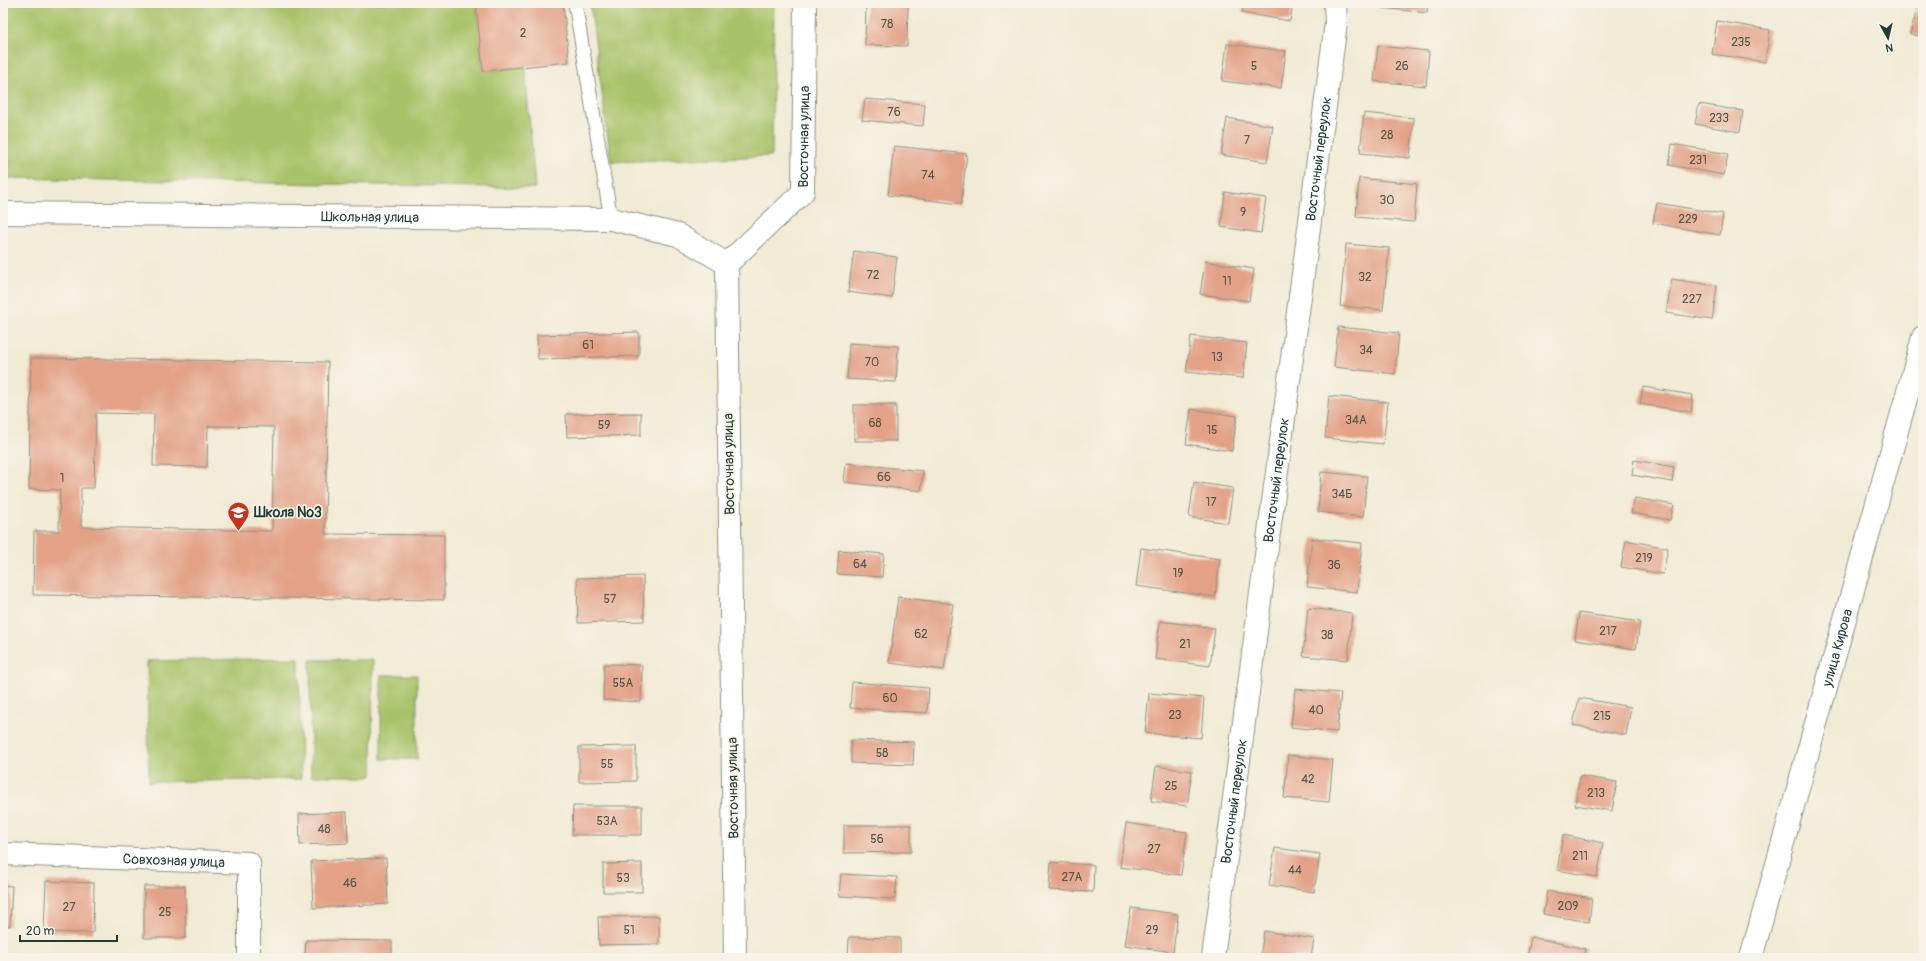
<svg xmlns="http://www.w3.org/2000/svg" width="1926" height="961" viewBox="0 0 1926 961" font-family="Pangolin,sans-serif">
	<rect width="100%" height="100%" fill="#f7f3e8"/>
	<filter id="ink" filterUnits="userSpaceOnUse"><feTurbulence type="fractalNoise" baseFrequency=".025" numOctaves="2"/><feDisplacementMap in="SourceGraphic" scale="8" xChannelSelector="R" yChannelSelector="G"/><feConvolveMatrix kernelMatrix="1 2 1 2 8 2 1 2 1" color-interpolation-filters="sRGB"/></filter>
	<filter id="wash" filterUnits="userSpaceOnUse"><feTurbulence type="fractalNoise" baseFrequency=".012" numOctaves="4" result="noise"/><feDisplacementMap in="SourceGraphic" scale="16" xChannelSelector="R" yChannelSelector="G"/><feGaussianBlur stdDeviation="0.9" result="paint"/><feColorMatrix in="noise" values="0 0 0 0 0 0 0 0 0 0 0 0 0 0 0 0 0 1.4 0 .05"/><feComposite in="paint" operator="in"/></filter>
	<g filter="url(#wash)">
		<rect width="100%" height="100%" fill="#f1ead4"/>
		<g fill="#a7c268" stroke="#63804e">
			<path d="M3,3H476L483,71L525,67L535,188L3,178Z"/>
			<path d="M590,3H774L772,156L611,162Z"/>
			<path d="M299,658L301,779L149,782L147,661Z"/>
			<path d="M310,660H373L372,776H311Z"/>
			<rect x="381" y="675" width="36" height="84"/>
		</g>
		<g id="blocks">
			<g fill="#e3a287" fill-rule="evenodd">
				<path d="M476,3H563L569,62L483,71Z"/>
				<path d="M866,3H908L907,46L865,45Z"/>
				<path d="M1244,3H1293L1290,21L1242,13Z"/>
				<path d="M1376,3H1428L1427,13L1376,7Z"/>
				<path d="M1919,3H1923V37L1910,34Z"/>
				<path d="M1717,21L1770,30L1765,62L1712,54Z"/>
				<path d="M1227,44L1286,51L1281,88L1222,81Z"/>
				<path d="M1378,46L1429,51L1426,86L1374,81Z"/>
				<path d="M865,99L925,104L923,126L862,120Z"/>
				<path d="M1699,104L1743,111L1740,132L1695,124Z"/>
				<path d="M1364,113L1414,118L1410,158L1360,153Z"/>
				<path d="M1227,118L1273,126L1267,162L1221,155Z"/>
				<path d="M1672,144L1728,154L1724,175L1669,165Z"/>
				<path d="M894,146L967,154L961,204L888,195Z"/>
				<path d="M1359,178L1417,184L1414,222L1356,217Z"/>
				<path d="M1225,192L1266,198L1261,233L1221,227Z"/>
				<path d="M1657,203L1723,214L1720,235L1653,223Z"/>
				<path d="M1346,244L1389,248L1383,310L1340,306Z"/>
				<path d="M854,251L897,257L892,298L848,292Z"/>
				<path d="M1205,261L1254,269L1249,301L1200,294Z"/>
				<path d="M1672,279L1717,286L1712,320L1666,313Z"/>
				<path d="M1338,327L1399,333L1395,374L1334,367Z"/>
				<path d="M639,332V356L538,359L537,335Z"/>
				<path d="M1191,336L1247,343L1243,378L1186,372Z"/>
				<path d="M849,343L898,346L896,382L847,379Z"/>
				<path d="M31,358L328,362L325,534L444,535V600L33,595L34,531H59L60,490L29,489ZM96,413L154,414L153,466L207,467L208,426L274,427L272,531L81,527V488H94Z"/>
				<path d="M1643,387L1693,395L1691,412L1640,404Z"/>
				<path d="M1329,396L1388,402L1383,444L1325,438Z"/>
				<rect x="854" y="405" width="42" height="36"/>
				<path d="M1191,409L1237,416L1232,451L1186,444Z"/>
				<path d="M641,413V435L567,437L566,414Z"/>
				<path d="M1634,460L1674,467L1672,482L1632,475Z"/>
				<path d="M846,463L923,471L921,491L844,482Z"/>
				<path d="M1321,472L1367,476L1363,517L1318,512Z"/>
				<path d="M1194,482L1233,488L1228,523L1189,517Z"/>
				<path d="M1635,498L1674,505L1670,520L1631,513Z"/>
				<path d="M1312,538L1362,543L1357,592L1307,587Z"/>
				<path d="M1626,540L1668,548L1663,574L1621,567Z"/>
				<path d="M1141,548L1220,559L1215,597L1136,586Z"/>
				<path d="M839,550L884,554L882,577L837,574Z"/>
				<path d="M643,576L644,621L578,623L577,578Z"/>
				<path d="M898,597L953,604L944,670L889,663Z"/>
				<path d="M1308,608L1352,613L1348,660L1303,656Z"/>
				<path d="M1579,613L1640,622L1636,649L1575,640Z"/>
				<path d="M1160,621L1215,628L1210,666L1155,659Z"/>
				<path d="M604,664L642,665L641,702L603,700Z"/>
				<path d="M852,682L929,688L927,713L850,708Z"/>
				<path d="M1295,689L1341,693L1337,732L1291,727Z"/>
				<path d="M1149,693L1204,698L1201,738L1145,733Z"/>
				<path d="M1579,698L1631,707L1626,735L1573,725Z"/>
				<path d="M851,740L914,742L913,765L851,763Z"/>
				<path d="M636,746V781L579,782V747Z"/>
				<path d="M1288,755L1333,760L1329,802L1284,798Z"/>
				<path d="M1156,766L1192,771L1187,806L1151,801Z"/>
				<path d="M1580,776L1617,782L1612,811L1575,805Z"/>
				<path d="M573,806H642V835H572Z"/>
				<path d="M347,812L348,843L300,845L299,814Z"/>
				<path d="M1126,823L1187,832L1181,875L1120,867Z"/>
				<path d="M844,825H911V852L844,853Z"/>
				<path d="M1563,835L1603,843L1597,877L1557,870Z"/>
				<path d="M1275,848L1320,854L1314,892L1269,885Z"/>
				<path d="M386,858L388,904L313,908L311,861Z"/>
				<path d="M1051,862L1094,865L1093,892L1049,890Z"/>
				<path d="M642,863V892H603V864Z"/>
				<path d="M841,874L897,877L895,899L839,896Z"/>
				<path d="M46,881L94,883L93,933L44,932Z"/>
				<path d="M3,885L12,886L10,926H3Z"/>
				<path d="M144,886H185L186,938H144Z"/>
				<path d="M1547,891L1592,898L1589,922L1543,914Z"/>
				<path d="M1131,908L1178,914L1173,952L1125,945Z"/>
				<path d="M659,916V944L599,945L598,917Z"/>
				<path d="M1264,931L1314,939L1311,958H1260Z"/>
				<path d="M849,937L900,938V958H848Z"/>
				<path d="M1531,937L1586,949L1584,958H1527Z"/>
				<path d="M306,940L392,941V958H305Z"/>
			</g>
		</g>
	</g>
	<g filter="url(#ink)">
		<use href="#blocks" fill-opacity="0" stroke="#889484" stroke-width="1"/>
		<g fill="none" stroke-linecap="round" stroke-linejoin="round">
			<defs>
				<path id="lane" d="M575,3L611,219"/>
				<g id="street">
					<path id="s1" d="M3,213L611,219L678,235L727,264"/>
					<path id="s2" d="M3,854L249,863V958"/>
					<path id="s3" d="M735,958L727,264L803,192L805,3"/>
					<path id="s4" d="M1213,958L1336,23L1335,3"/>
				</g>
				<g id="secondary">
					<path id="s5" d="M1751,958L1923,337"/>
				</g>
			</defs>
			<use href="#lane" stroke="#889484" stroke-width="15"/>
			<use href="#street" stroke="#889484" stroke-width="24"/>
			<use href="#secondary" stroke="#889484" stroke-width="24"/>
			<use href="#lane" stroke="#fff" stroke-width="13"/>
			<use href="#street" stroke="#fff" stroke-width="22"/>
			<use href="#secondary" stroke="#fff" stroke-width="22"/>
		</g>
	</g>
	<defs>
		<symbol id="school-pin" viewBox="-11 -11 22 30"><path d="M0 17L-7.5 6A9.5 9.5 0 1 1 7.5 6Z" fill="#c8321e" stroke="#f7f3e8"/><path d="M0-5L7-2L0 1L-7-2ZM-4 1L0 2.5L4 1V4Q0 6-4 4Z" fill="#fff"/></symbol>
	</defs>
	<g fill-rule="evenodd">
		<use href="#school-pin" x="226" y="500" width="25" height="34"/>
	</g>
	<g text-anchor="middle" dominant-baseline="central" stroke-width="3.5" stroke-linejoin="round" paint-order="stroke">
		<g font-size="12" fill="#505649">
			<text x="887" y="24">78</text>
			<text x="523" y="33">2</text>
			<text x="1741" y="42">235</text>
			<text x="1254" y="66">5</text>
			<text x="1402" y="66">26</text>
			<text x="894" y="112">76</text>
			<text x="1719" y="118">233</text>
			<text x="1387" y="135">28</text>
			<text x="1247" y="140">7</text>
			<text x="1698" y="160">231</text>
			<text x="928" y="175">74</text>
			<text x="1387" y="200">30</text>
			<text x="1243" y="212">9</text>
			<text x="1688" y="219">229</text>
			<text x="873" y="275">72</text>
			<text x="1365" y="277">32</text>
			<text x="1227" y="281">11</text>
			<text x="1692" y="299">227</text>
			<text x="588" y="345">61</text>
			<text x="1366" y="350">34</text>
			<text x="1217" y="357">13</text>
			<text x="872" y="362">70</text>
			<text x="1356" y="420">34А</text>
			<text x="875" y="423">68</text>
			<text x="604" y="425">59</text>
			<text x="1212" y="430">15</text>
			<text x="884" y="477">66</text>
			<text x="62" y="478">1</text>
			<text x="1342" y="494">34Б</text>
			<text x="1211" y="502">17</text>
			<text x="1644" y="558">219</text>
			<text x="860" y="564">64</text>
			<text x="1334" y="565">36</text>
			<text x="1178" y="573">19</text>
			<text x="610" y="599">57</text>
			<text x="1608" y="631">217</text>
			<text x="921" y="634">62</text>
			<text x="1327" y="635">38</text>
			<text x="1185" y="644">21</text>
			<text x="623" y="683">55А</text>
			<text x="890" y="698">60</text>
			<text x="1316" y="710">40</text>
			<text x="1175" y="715">23</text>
			<text x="1602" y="716">215</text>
			<text x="882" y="753">58</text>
			<text x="607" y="764">55</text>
			<text x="1308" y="779">42</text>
			<text x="1171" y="786">25</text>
			<text x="1596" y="793">213</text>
			<text x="607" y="821">53А</text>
			<text x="324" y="829">48</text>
			<text x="877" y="839">56</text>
			<text x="1154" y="849">27</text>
			<text x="1580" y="856">211</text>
			<text x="1295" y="870">44</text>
			<text x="1072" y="877">27А</text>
			<text x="623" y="878">53</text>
			<text x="350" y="883">46</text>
			<text x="1568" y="906">209</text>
			<text x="69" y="907">27</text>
			<text x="165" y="912">25</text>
			<text x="629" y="930">51</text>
			<text x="1152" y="930">29</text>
		</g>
		<g font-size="14" fill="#1f3d34" stroke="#f7f3e8">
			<text stroke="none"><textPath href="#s3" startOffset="854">Восточная улица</textPath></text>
			<text stroke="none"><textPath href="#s4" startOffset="806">Восточный переулок</textPath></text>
			<text stroke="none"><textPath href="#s1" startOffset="367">Школьная улица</textPath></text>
			<text transform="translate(729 464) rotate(-91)">Восточная улица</text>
			<text stroke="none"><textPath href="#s4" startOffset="482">Восточный переулок</textPath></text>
			<text stroke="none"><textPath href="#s5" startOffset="322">улица Кирова</textPath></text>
			<text transform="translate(733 788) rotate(-91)">Восточная улица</text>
			<text stroke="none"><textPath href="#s4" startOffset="158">Восточный переулок</textPath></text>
			<text stroke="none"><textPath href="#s2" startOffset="171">Совхозная улица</textPath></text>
		</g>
		<g font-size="14" font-weight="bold" fill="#1f3d34" stroke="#f7f3e8" text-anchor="start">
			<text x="254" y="512">Школа №3</text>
		</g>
	</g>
	<rect width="1926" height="961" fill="none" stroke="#f7f3e8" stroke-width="16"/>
	<g transform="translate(1888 38) rotate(172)" stroke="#f7f3e8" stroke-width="3" paint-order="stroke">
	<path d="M0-3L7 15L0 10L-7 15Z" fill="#1f3d34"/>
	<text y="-6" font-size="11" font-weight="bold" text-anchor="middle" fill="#1f3d34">N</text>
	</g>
	<path d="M20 935v6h97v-6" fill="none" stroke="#1f3d34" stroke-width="2"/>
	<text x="26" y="935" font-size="12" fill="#1f3d34" stroke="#f7f3e8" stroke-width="3" paint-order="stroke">20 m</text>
</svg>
